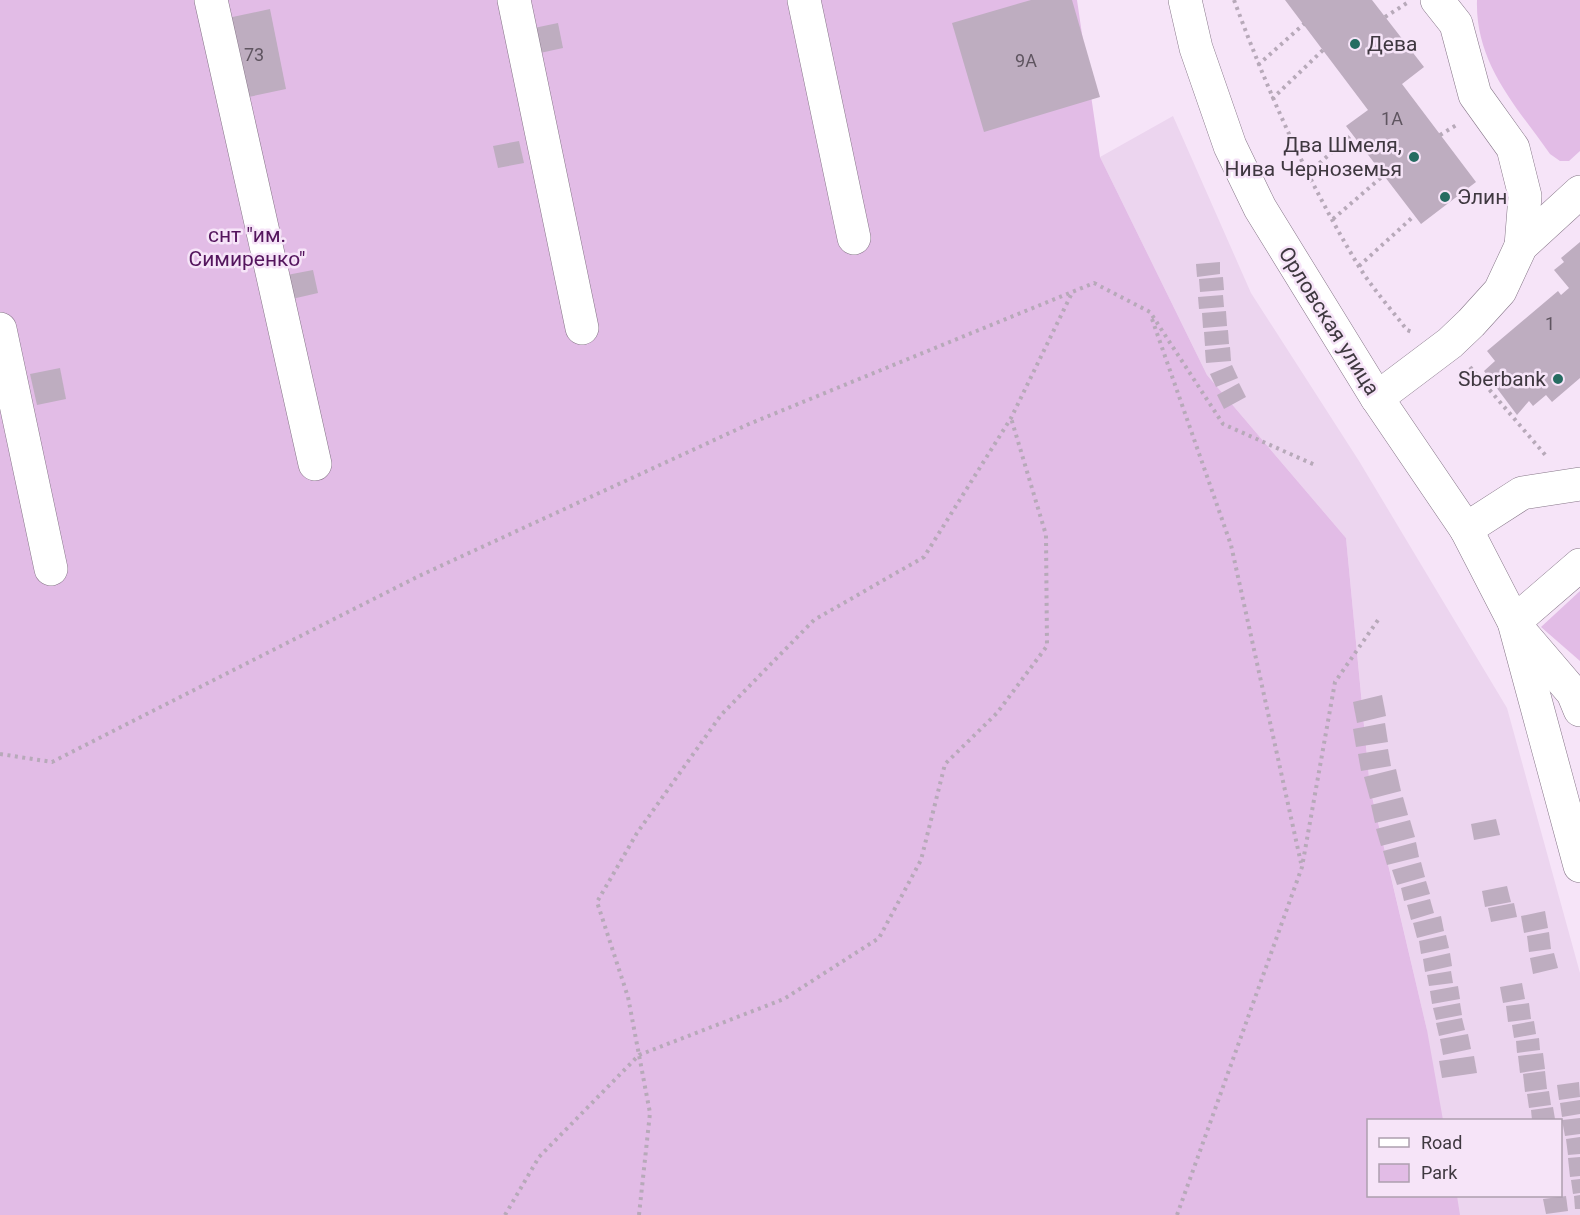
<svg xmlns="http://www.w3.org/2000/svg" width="1580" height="1215" viewBox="0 0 1580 1215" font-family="Roboto,sans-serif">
	<rect width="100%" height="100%" fill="#f6e4f8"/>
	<path fill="#ecd5ef" d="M1173,116L1251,293L1359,461L1507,708L1580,973V1215H1411L1413,1196H1560V1120H1419L1427,1030L1370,787L1346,538L1207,375L1100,157Z"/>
	<g fill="#e2bce6">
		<path d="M0,0H1077L1100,157L1207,375L1346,538L1370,788L1427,1030L1443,1120H1368V1196H1457L1460,1215H0Z"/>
		<path d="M1477,0H1580V151L1569,161H1560L1550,154C1516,106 1475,63 1477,0Z"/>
		<path d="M1580,591V661L1541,627Z"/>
	</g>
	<g fill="#beadc0">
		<path d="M1031,0H1072L1100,97L984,132L952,23Z"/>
		<path d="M1285,0H1372L1424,67L1402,84L1476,182L1421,224L1346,126L1368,110Z"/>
		<path d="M270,9L286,89L239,99L223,19Z"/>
		<path d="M558,23L563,48L540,53L534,28Z"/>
		<path d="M519,141L524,163L498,168L493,146Z"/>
		<path d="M1580,242V378L1552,402L1546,395L1533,406L1529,401L1517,415L1484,371L1495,361L1487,351L1558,291L1561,295L1569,288L1554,270L1564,262L1561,258Z"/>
		<path d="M1220,262V274L1197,277L1196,264Z"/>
		<path d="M313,270L318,293L292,299L287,275Z"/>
		<path d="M1223,277L1224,290L1200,292L1199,279Z"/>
		<path d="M1223,295L1224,307L1199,309L1198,297Z"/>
		<path d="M1226,311L1227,326L1203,328L1202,313Z"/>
		<path d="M1228,330L1229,344L1205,346L1204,332Z"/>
		<path d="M1230,347L1231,361L1206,363L1205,350Z"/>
		<path d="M1232,365L1238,378L1216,387L1210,374Z"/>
		<path d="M60,368L66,399L37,405L30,374Z"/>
		<path d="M1239,383L1246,397L1224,409L1217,395Z"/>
		<path d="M1382,695L1386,716L1357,723L1353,702Z"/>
		<path d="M1385,723L1388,742L1356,747L1353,729Z"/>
		<path d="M1388,749L1391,766L1361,771L1358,754Z"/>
		<path d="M1396,769L1401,791L1370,799L1364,777Z"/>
		<path d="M1403,797L1408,815L1375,823L1371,805Z"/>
		<path d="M1496,819L1500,835L1474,840L1471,824Z"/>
		<path d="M1410,820L1415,837L1381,846L1376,829Z"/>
		<path d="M1416,842L1419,857L1387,865L1383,851Z"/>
		<path d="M1421,862L1425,877L1397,885L1392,870Z"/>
		<path d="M1426,881L1430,894L1404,901L1401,888Z"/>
		<path d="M1507,886L1511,902L1485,907L1482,891Z"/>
		<path d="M1430,899L1434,913L1411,920L1407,905Z"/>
		<path d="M1514,903L1517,917L1491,922L1488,908Z"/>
		<path d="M1545,911L1548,928L1524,933L1521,916Z"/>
		<path d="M1441,916L1444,931L1417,938L1413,923Z"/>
		<path d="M1549,932L1551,949L1529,952L1527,936Z"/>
		<path d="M1446,935L1449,948L1421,954L1419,941Z"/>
		<path d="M1450,953L1452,966L1425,972L1423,959Z"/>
		<path d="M1554,953L1558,968L1533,974L1530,958Z"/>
		<path d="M1451,971L1453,983L1429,986L1427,975Z"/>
		<path d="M1522,983L1525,999L1503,1003L1500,987Z"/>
		<path d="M1458,986L1460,999L1432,1004L1430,991Z"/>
		<path d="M1460,1003L1462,1015L1436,1020L1433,1008Z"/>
		<path d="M1529,1003L1531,1019L1508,1022L1506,1006Z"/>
		<path d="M1462,1018L1465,1030L1439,1036L1436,1023Z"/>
		<path d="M1534,1021L1536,1034L1514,1038L1512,1025Z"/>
		<path d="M1468,1034L1471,1049L1443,1055L1440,1039Z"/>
		<path d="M1539,1038L1540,1050L1517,1053L1516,1041Z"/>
		<path d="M1543,1053L1545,1069L1520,1073L1518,1056Z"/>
		<path d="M1474,1056L1477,1073L1442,1078L1439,1061Z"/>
		<path d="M1545,1071L1547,1089L1525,1092L1523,1074Z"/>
		<path d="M1579,1082L1580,1097L1559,1100L1557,1085Z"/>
		<path d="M1549,1091L1551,1105L1529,1108L1527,1094Z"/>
		<path d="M1580,1100V1114L1562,1117L1560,1103Z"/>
		<path d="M1553,1107L1555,1119L1532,1120L1531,1110Z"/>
		<path d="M1580,1118V1134L1565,1136L1562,1120Z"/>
		<path d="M1580,1137V1154L1568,1155L1566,1139Z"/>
		<path d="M1580,1157V1176L1570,1177L1568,1158Z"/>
		<path d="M1580,1179V1193L1573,1194L1571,1180Z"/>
		<path d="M1580,1195V1209H1575L1574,1196Z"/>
		<path d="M1566,1196L1568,1211L1546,1214L1543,1199Z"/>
	</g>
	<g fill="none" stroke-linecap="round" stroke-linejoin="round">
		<defs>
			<g id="minor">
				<path d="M211,0L315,464"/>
				<path d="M514,0L582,328"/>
				<path d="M804,0L854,238"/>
				<path d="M1185,0L1196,48L1230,146L1260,208L1377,398L1466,529L1514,622L1580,866"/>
				<path d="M1437,0L1456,24L1475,95L1513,148L1525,196L1521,246"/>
				<path d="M0,329L51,569"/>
				<path d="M1377,398L1450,343L1471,323L1500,291L1521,246L1580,192"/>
				<path d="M1466,529L1522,493L1580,484"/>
				<path d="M1514,622L1580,565"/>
				<path d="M1520,631L1573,693L1580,710"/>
			</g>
		</defs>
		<use href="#minor" stroke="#867688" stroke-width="34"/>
		<g stroke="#b7a9b9" stroke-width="4" stroke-dasharray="3 4.5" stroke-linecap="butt">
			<path d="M1234,0C1268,92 1307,180 1358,265C1372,288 1391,309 1407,330L1412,332"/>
			<path d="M1385,17L1407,3"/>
			<path d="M1258,65L1304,24"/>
			<path d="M1272,99L1323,50"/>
			<path d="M1440,135L1458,124"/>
			<path d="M1308,173L1353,134"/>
			<path d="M1333,219L1384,175"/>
			<path d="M1359,266L1414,216"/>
			<path d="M1152,319L1231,545L1301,863"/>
			<path d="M1470,367L1547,457"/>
			<path d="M0,754L52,762L419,576L749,424L1094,283L1150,312L1223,424L1315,465"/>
			<path d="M505,1215L539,1157L639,1055L784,999L879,938L921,860L945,764L997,713L1047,646L1046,535L1011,418"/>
			<path d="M639,1215L650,1113L628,997L597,902L637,833L721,715L814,620L924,557L1011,418L1072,293"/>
			<path d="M1177,1215L1302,867L1335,682L1378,620"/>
		</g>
		<use href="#minor" stroke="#fff" stroke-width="33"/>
	</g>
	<g fill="#256c61" stroke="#f6e4f8" stroke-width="2">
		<circle cx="1355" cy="44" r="6"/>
		<circle cx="1414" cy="157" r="6"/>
		<circle cx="1445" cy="197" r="6"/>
		<circle cx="1558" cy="379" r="6"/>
	</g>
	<g text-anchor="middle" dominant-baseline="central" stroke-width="5" stroke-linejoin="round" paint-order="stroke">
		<g font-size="18" fill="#5f5560">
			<text x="254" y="54">73</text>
			<text x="1026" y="60">9А</text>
			<text x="1392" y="118">1А</text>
			<text x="1550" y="323">1</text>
		</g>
		<g font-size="21" fill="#3f3840" stroke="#f6e4f8" text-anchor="start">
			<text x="1367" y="44">Дева</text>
			<text x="1402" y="145" text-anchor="end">Два Шмеля,<tspan x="1402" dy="24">Нива Черноземья</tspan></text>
			<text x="1457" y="197">Элин</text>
			<text x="1546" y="379" text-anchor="end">Sberbank</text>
		</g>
		<g font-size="21" fill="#54155d" stroke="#f6e4f8">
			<text x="247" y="235">снт "им.<tspan x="247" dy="24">Симиренко"</tspan></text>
		</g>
		<g font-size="21" fill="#3f3840" stroke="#f6e4f8">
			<text transform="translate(1329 321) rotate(58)">Орловская улица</text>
		</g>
	</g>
	<rect x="1367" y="1119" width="195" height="78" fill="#f6e4f8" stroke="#ad9fae" stroke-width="1.5"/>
	<rect x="1379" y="1138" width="30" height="9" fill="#ffffff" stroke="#ad9fae" stroke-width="1.5"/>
	<text x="1421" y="1149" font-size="18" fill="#3f3840">Road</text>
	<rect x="1379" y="1164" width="30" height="18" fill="#e2bce6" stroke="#ad9fae" stroke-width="1.5"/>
	<text x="1421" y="1179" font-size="18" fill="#3f3840">Park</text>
</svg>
